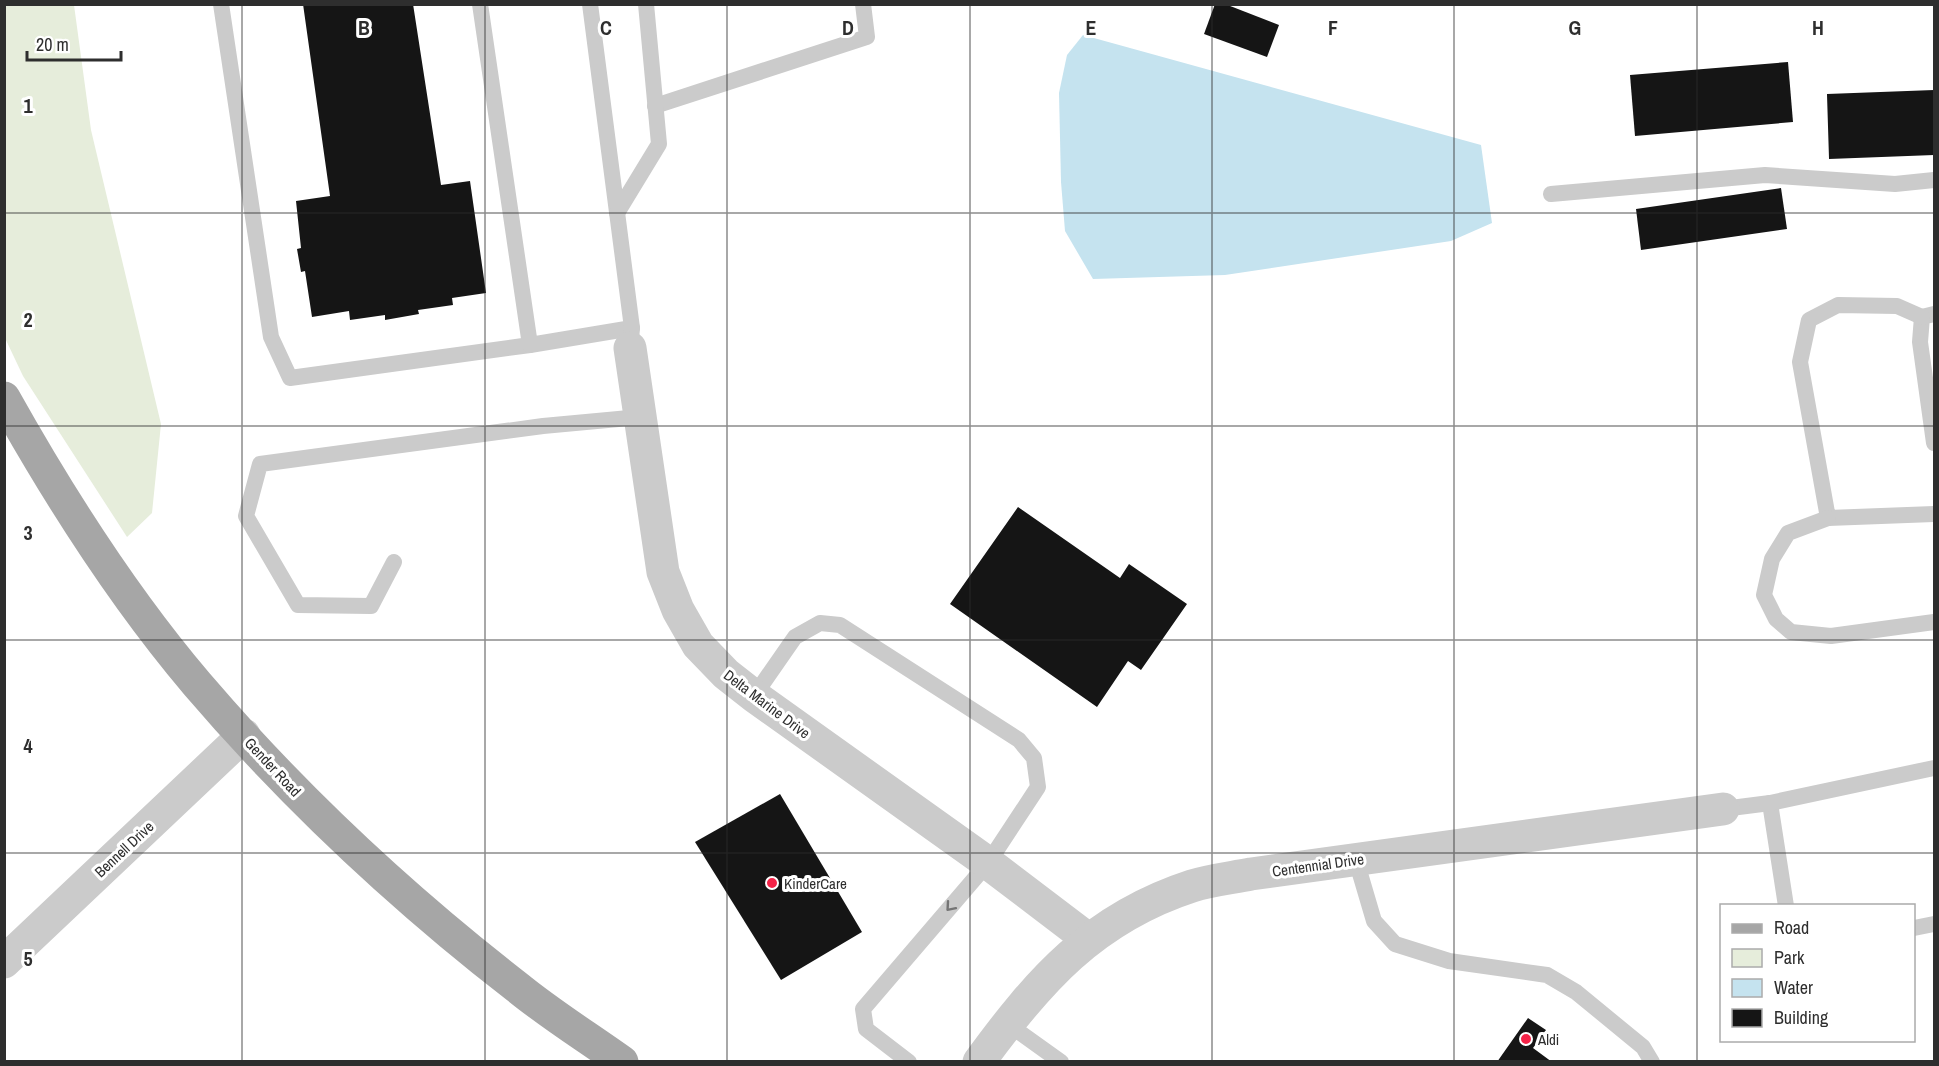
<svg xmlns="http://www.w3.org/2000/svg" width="1939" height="1066" viewBox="0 0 1939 1066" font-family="'Archivo Narrow',sans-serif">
	<rect width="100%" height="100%" fill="#fff"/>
	<path fill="#e6eddb" d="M5,4L74,5L91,130L161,424L152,513L127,537L23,376L5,338Z"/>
	<path fill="#c5e3ef" d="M1083,35L1481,145L1492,223L1451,241L1225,275L1093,279L1065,231L1061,182L1059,93L1067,55Z"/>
	<g fill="#151515">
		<path d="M303,4H413L441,185L470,181L486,293L452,298L453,305L418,310L419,314L385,320V315L350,320L349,311L312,317L305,271L301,272L297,249L301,248L296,201L330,196Z"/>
		<path d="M1215,4H1225L1279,25L1267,57L1204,34Z"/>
		<path d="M1788,62L1793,122L1635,136L1630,75Z"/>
		<path d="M1934,90V155L1829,159L1827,94Z"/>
		<path d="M1781,188L1787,229L1641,250L1636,209Z"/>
		<path d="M1018,507L1120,578L1129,564L1187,604L1141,670L1128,661L1097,707L950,604Z"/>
		<path d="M780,794L862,932L781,980L695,842Z"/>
		<path d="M1528,1018L1546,1030L1533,1048L1552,1062H1497Z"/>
	</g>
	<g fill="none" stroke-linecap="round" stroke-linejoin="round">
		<g stroke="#cbcbcb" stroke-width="16">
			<path d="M221,4L271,337L290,378L530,345"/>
			<path d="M480,4L530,345L632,328"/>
			<path d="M590,4L632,328L631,339"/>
			<path d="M655,106L867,37L863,4"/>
			<path d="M1551,194L1765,175L1895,184L1934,180"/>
			<path d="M617,213L659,144L646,4"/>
			<path d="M1934,314L1922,317L1920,342L1934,443"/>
			<path d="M1922,317L1897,306L1838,305L1809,320L1800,362L1828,518L1934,514"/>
			<path d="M1828,518L1788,533L1772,559L1764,595L1776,619L1791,632L1831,636L1934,622"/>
			<path d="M394,562L371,606L298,605L246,516L260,464L543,426L640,417"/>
			<path d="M754,696L795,637L820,623L840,625L1019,740L1034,758L1038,787L988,863L863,1009L866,1029L909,1062"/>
			<path d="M1770,803L1786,906"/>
			<path d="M1723,809L1770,803L1934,768"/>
			<path d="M1356,860L1374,921L1395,944L1449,961L1547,975L1576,992L1643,1047L1652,1062"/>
			<path d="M1914,928L1934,924"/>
			<path d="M1008,1024L1061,1062"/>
		</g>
		<g stroke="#cbcbcb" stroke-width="33">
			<path d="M630,348L663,572L678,610L698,645L726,674L754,696L988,863L1088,939"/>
			<path d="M4,962L244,735"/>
			<path d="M979,1062C1038,981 1093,918 1192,886C1211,880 1231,878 1251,874L1723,809"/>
		</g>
		<path stroke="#a6a6a6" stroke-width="33" d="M4,398C60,498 123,597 197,684C292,795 401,897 517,987C550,1014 587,1037 622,1062"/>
	</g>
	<defs><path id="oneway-chevron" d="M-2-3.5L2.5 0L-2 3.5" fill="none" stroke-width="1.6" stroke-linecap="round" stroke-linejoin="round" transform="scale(1.5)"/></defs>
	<use stroke="#757575" href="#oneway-chevron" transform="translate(950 907) rotate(131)"/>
	<path fill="none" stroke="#2e2e2e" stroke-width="1.5" stroke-opacity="0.55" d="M242,4V1062M485,4V1062M727,4V1062M970,4V1062M1212,4V1062M1454,4V1062M1697,4V1062M4,213H1934M4,426H1934M4,640H1934M4,853H1934"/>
	<g fill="#f42247" stroke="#fff" stroke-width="2">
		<circle cx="772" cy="883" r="6"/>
		<circle cx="1526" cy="1039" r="6"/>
	</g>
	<g text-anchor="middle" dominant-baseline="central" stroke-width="6" stroke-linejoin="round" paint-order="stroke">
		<g font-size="15" fill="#2e2e2e" stroke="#fff">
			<text transform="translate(767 704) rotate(37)">Delta Marine Drive</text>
			<text transform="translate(273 767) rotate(47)">Gender Road</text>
			<text transform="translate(124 849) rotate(-43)">Bennell Drive</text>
			<text transform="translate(1318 865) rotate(-8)">Centennial Drive</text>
		</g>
		<g font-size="15" fill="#2e2e2e" stroke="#fff" text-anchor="start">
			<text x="784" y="883">KinderCare</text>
			<text x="1538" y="1039">Aldi</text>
		</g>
	</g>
	<g font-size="20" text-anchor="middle" font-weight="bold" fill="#2e2e2e" stroke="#fff" stroke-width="6" stroke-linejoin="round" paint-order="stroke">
		<text x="364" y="35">B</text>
		<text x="606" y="35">C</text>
		<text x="848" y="35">D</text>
		<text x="1091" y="35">E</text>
		<text x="1333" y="35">F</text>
		<text x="1575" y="35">G</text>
		<text x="1818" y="35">H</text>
		<text x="28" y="113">1</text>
		<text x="28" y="327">2</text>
		<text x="28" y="540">3</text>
		<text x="28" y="753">4</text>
		<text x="28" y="966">5</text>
	</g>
	<rect width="1939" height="1066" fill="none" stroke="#2e2e2e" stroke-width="12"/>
	<rect x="1720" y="904" width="195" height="138" fill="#ffffff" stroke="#ababab" stroke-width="1.5"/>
	<rect x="1732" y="924" width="30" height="9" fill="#a6a6a6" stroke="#ababab" stroke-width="1.5"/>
	<text x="1774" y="934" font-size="18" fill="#2e2e2e">Road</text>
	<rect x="1732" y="949" width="30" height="18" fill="#e6eddb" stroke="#ababab" stroke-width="1.5"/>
	<text x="1774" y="964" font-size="18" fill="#2e2e2e">Park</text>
	<rect x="1732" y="979" width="30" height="18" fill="#c5e3ef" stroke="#ababab" stroke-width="1.5"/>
	<text x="1774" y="994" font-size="18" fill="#2e2e2e">Water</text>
	<rect x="1732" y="1009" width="30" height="18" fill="#151515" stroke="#ababab" stroke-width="1.5"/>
	<text x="1774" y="1024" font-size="18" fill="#2e2e2e">Building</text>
	<path d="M27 51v9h94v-9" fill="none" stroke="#2e2e2e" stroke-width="3"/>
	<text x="36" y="51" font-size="18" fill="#2e2e2e" stroke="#ffffff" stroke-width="4.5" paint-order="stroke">20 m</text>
</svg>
